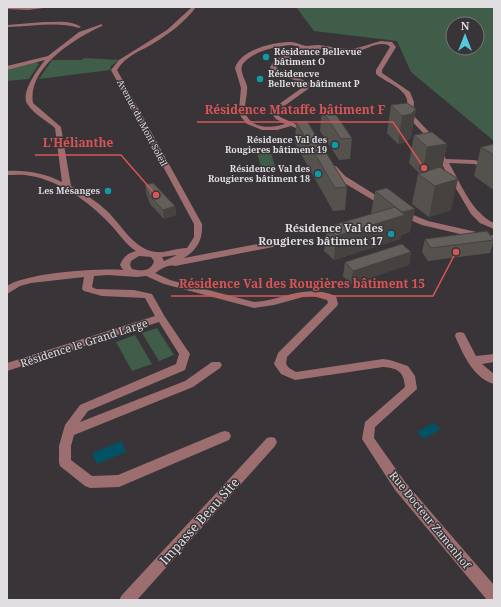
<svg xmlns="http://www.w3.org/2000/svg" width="501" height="607" viewBox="0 0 501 607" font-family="'Noto Serif',serif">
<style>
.green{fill:#3f5d49;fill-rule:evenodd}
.water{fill:#025266}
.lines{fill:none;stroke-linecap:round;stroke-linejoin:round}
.minor{fill:#9d6e70;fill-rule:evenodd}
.wall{fill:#55524e}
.shaded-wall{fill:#454240}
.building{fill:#635f5b;stroke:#454240}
.culture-dot{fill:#0f9aa8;stroke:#383438;stroke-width:1.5}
.labels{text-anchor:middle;stroke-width:3;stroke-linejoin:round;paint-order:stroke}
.far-poi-label{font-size:9px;font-weight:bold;fill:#dfdddf;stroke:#383438;text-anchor:end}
.far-street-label{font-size:9px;fill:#dfdddf;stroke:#383438}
.poi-label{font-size:11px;font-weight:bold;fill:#dfdddf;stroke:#383438;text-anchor:end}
.street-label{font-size:11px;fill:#dfdddf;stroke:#383438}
.near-street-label{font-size:13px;fill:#dfdddf;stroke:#383438}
.leader{fill:none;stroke:#d85556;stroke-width:1.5}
.callout-dot{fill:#d85556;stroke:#383438;stroke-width:1.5}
.callout-label{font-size:12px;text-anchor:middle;font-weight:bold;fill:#d85556;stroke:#383438;stroke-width:3;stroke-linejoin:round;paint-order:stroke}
</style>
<rect width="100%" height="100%" fill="#383438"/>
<g class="green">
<path d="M296,7H494V141L411,72L397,41L314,31ZM453,24H477V48H453Z"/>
<path d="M84,58L119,60L111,66L110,70L39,79L52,60H82Z"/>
<path d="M36,62L39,64L29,79L7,81V69Z"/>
<path d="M257,153H271L275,166L261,167Z"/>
<path d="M157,328L174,355L159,361L142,333Z"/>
<path d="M135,335L152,364L132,371L116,342Z"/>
</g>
<g class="water">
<path d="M433,423L441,429L424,439L417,432Z"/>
<path d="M122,441L126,452L97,464L92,453Z"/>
</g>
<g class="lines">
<g class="minor">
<path d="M7,7H51L28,10L7,9Z"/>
<path d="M192,7H196C185,22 170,33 154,43C141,51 125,56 117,70L202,224C203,240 197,250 184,258L273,241L277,244L273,247L175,266C167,264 162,269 155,273L170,280L254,302C285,300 303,283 336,296L338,304L337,306L287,357L286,364L289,368L296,372L383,359L390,360L408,366L415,376L417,389L375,427L374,438L405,482L494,585V600H487L395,490L362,439L365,422L405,387C404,372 398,368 383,367L295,380L281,374L274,364L278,353L328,303L327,300L313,296L303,297L274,305L254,308L164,284L146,276L137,277L108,275L94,276L92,287L96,289L134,290L152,294L165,317L190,354L185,370L88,411L80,422L185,381L212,362H220L222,365L220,368L193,387L74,435L71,446V460L92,476L118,475L221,432L225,431L229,432L231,436L229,440L119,487L90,488L85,486L60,466L59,462V446L65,425L80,405L176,364L179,354L159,322L7,371V363L155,316L145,298L102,296L84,291L82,289L84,277L31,283L20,286L7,294V286C26,273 98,268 123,270L120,265C123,257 128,253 136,251C125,244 118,232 109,223C89,202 60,181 31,176C23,174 15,175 7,175V171C27,170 44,173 62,182L55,128C47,121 34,114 28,105C19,94 38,69 45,60L7,70V66L48,56L79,32L102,24V26C75,38 27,68 33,103L61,127L71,186C84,193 96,201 107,211C121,224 134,250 156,252C167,253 176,248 187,248L194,237V224L111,70L119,60L167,30ZM177,255L164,261L162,257ZM139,256L151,257L154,261C151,272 141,271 132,269L130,265L131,261Z"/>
<path d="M44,22C57,22 71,20 81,27L79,28C56,21 31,27 7,27V25Z"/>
<path d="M381,41L392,42L396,47L382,70V73L410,92L414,102L413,115L429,132L446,159L474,160L494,165V169L474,164L449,163C461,184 472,213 494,223V229L480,223L471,214L424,134L407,116C405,110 408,106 407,100C405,88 385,82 376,74V70L390,47L388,45C377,41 366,50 355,52C347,53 338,51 330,50C305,47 295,52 276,67L281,71L310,83L308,89L280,109L277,113L280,117L309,130V132H305L291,126L277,130H262L247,124L241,117L239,110L241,88L235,68C241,49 274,42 291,42C296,42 301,45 306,46C309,46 314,45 318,45C329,46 340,49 351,49C361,48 371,43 381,41ZM291,45L300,47C292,50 272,60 270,68L277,73L304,84L303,87L275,107L271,113L276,119L285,124C271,129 246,129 245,108C245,101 248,93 247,86C245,78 240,73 242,65C253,51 273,47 291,45Z"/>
<path d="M330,166H336L345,176L390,204L389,206H383L339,180L329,168Z"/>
<path d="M401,210L428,221L494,236V242L422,225L398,215L397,213L398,211Z"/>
<path d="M460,332L464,333L476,356L494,354V362L482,364L494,374V384C473,378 463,354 455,336L456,333Z"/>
<path d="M271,437L275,438L277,442L275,446L137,600H119L122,595L267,438Z"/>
</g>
</g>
<g class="wall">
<path d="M391,105L416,109L411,137L406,142L398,144L387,133Z"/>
<path d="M322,110L352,138L350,159L339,160L320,131Z"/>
<path d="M296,122L347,187L345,210L333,211L295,143Z"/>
<path d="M414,135L447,144L442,168L451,210L429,217L412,204L418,174L419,173L409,163Z"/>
<path d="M494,144V188L492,189L474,176L481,147Z"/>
<path d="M145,185L175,206L176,215L164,219L150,204L146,193Z"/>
<path d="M387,188L410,232L401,235L400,239L334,260L324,251L327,227L371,214L375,191Z"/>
<path d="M425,239L494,240L490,253L428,261L422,252Z"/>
<path d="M411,252L409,265L351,284L343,276L345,262Z"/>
</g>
<g class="shaded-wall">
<path d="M416,109L411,137L406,142L398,144L402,116Z"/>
<path d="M447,144L441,173L422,176L427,147Z"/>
<path d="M458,179L451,210L429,217L435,186Z"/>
<path d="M175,206L176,215L164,219L163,210Z"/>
<path d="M415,209L410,232L401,235L400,239L334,260L336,236L402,212Z"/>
<path d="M411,252L409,265L351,284L353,271Z"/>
</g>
<g class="building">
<path d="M407,103L416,109L411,114L402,116L391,105Z"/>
<path d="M332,109L352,138L341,139L322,110Z"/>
<path d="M307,121L347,187L335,188L296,122Z"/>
<path d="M432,132L447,144L427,147L414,135Z"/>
<path d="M494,144V155L481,147Z"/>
<path d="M440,167L458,179L435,186L418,174Z"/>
<path d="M153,183L175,206L163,210L149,195L145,185Z"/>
<path d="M387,188L415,209L402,212L375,191Z"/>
<path d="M395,207L405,215L336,236L327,227Z"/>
<path d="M487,231L494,240L431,248L425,239Z"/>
<path d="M402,244L411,252L353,271L345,262Z"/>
</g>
<g class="culture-dot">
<circle cx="266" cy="57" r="4"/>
<circle cx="260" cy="79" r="4"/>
<circle cx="335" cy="145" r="4"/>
<circle cx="318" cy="174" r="4"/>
<circle cx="108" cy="191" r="4"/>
<circle cx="391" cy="234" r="4"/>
</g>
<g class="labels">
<g class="far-poi-label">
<text x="274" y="55" text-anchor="start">Résidence Bellevue<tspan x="274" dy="10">bâtiment O</tspan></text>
<text x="268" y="77" text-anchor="start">Résidencve<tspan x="268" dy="10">Bellevue bâtiment P</tspan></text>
<text x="327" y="143">Résidence Val des<tspan x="327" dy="10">Rougieres bâtiment 19</tspan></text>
<text x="310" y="172">Résidence Val des<tspan x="310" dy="10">Rougieres bâtiment 18</tspan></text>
<text x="100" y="194">Les Mésanges</text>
</g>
<g class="far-street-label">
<text transform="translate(142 123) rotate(62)" y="3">Avenue du Mont Soleil</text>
</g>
<g class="poi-label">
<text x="383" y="232">Résidence Val des<tspan x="383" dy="13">Rougieres bâtiment 17</tspan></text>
</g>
<g class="street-label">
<text transform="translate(84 343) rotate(-18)" y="4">Résidence le Grand Large</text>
<text transform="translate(430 520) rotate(51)" y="4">Rue Docteur Zamenhof</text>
</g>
<g class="near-street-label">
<text transform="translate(199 521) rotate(-48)" y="5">Impasse Beau Site</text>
</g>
</g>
<path class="leader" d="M424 168L393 122H197M156 195L121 155H35M456 252L433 296H171"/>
<g class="callout-dot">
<circle cx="424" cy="168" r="4"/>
<circle cx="156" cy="195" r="4"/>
<circle cx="456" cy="252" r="4"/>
</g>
<g class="callout-label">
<text x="295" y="114">Résidence Mataffe bâtiment F</text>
<text x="78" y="147">L'Hélianthe</text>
<text x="302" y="288">Résidence Val des Rougières bâtiment 15</text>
</g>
<rect width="501" height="607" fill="none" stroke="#dfdddf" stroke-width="16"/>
<g transform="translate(465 36)"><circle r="19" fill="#383438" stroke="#7b787b"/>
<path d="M0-3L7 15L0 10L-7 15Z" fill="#55cadf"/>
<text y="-6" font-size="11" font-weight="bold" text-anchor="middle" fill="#dfdddf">N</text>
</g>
</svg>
